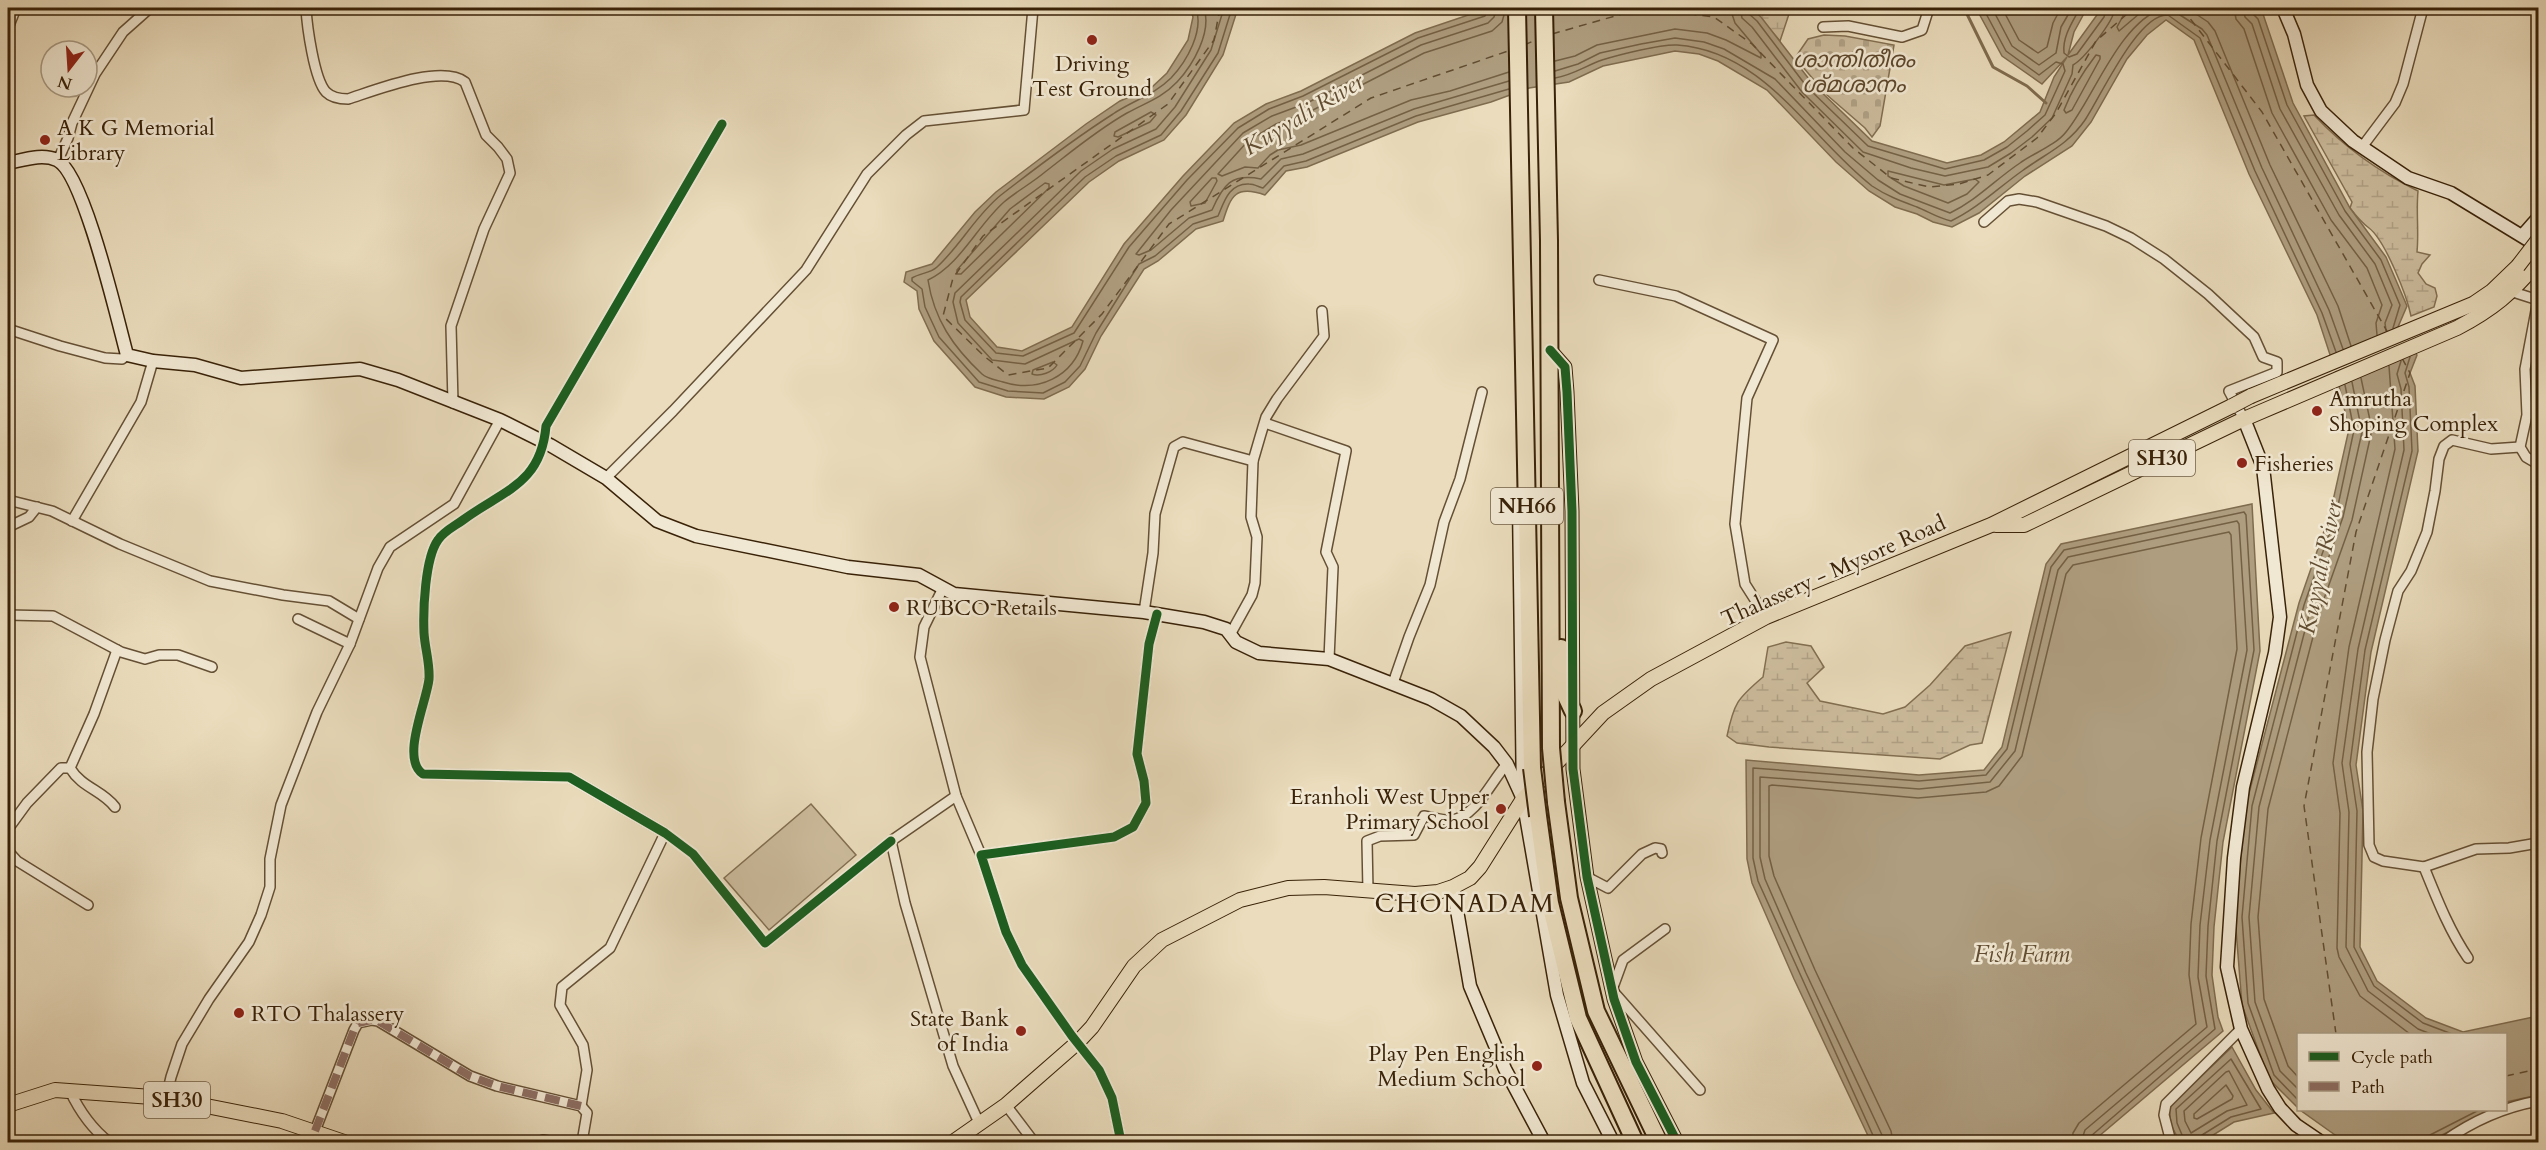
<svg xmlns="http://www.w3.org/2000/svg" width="2546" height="1150" viewBox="0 0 2546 1150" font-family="Cardo,'Noto Sans Malayalam',serif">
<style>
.wetland{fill:url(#wetland-marsh);stroke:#826f52;stroke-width:1.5}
.cemetery{fill:url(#cemetery-stones);stroke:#826f52;stroke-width:1.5}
.garden{fill:#ccbc9d;stroke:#826f52;stroke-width:1.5}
.water{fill:#ae9d7f;stroke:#7f6c4f;stroke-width:1.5}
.pier{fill:#eadcbc}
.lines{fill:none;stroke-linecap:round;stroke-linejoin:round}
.shore{stroke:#746044;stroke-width:1.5}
.stream{stroke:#7f6c4f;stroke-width:3}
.ferry{stroke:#624d32;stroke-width:1.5;stroke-dasharray:8 6;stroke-linecap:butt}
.street-casing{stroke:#655035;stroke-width:12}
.secondary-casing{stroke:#392208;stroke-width:15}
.primary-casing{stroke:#392208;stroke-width:16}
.highway-casing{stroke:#392208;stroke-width:20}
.street{stroke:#f1e8d3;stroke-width:9}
.secondary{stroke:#f1e8d3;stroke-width:12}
.primary{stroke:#eadcbc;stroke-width:14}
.highway{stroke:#eadcbc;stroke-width:16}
.primary-bridge-casing{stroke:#392208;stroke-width:16;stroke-linecap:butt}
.highway-bridge-casing{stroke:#392208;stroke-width:20;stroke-linecap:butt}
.primary-bridge{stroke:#eadcbc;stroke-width:14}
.highway-bridge{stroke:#eadcbc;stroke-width:16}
.quiet{stroke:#8d6e63;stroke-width:8;stroke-dasharray:15 8;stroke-linecap:butt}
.cycleway-casing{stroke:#f1e8d3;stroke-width:13}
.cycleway{stroke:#1b5e20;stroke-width:9}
.poi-dot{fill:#8f2418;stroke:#f1e8d3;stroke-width:2}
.labels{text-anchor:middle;stroke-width:5;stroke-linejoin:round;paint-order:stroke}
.shield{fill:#f1e8d3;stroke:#705d45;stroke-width:1.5}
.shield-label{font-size:21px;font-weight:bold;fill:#392208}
.park-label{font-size:22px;font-style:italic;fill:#5e482d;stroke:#f1e8d3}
.poi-label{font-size:22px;fill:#392208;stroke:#f1e8d3;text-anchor:start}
.street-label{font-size:22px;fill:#392208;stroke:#f1e8d3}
.water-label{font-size:24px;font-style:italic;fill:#624d32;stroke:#f1e8d3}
.quarter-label{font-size:26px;letter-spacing:1.5px;fill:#392208;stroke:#f1e8d3}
</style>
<defs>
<pattern id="wetland-marsh" width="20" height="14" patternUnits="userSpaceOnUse" patternTransform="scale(1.5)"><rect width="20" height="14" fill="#ccbc9d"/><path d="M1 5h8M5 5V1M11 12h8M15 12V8" fill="none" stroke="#b0a186"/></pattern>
<pattern id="cemetery-stones" width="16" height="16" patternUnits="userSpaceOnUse" patternTransform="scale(1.5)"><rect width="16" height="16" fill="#ccbc9d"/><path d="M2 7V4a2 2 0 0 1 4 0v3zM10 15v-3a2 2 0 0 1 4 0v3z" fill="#b0a186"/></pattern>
</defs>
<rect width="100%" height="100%" fill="#eadcbc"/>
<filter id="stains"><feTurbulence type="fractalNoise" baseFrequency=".00333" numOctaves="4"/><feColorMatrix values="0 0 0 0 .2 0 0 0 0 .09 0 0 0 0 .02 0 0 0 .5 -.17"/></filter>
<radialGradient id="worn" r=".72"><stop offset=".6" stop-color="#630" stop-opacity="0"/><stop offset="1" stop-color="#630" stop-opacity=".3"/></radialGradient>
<g class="wetland">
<path d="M1751,8H1780L1790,11L1780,41Z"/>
<path d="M2314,115C2344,147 2379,172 2418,191C2416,212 2419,231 2417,252L2430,255L2422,264L2418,273L2426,284L2435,288L2437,296L2434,307L2411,316C2407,296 2385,240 2369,228C2361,222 2356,216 2350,208L2352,202L2304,116Z"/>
<path d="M2011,632L1982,743L1970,745L1940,759L1769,747L1737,743L1727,736C1734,703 1737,699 1763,677L1768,647L1786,642L1811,646L1824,667L1807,683L1820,701L1883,714L1905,707L1930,685L1965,646Z"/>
</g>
<path class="cemetery" d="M1824,35L1845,36L1894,45L1880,126L1872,137L1865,128L1827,95L1795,58L1808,39Z"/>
<path class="garden" d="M811,804L856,855L769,930L724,878Z"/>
<g class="water">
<path d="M1190,8H1238L1223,55L1186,115L1164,140L1119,161L1089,182L966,300L970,317L997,347L1022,351L1072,327L1124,244L1183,176L1234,123L1266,104L1301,91L1415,33L1489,8H1750L1761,17L1812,83L1872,141L1947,163L1981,155L2004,142L2040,112L2054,77L2067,57L2042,84L2002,56L1976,8H2087L2074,32L2068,55L2102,8H2253L2263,14L2293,103L2350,208L2386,257L2407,306L2398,327L2417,355L2410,373L2415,386L2418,451L2371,652L2356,765L2363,811L2360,947L2377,981L2426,1018L2463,1032L2538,1016V1095L2506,1102V1034H2298V1108L2269,1079L2242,1005L2235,917L2246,805L2299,603L2330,514L2349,429L2336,373L2317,315L2249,174L2194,40L2166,20L2147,35L2127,59L2091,122L2072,146L2025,176L1979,213L1952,227L1933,222L1917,214L1895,207L1869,191L1836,162L1767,90L1718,61L1699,54L1675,51L1603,66L1569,82L1529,88L1491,102L1418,122L1307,167L1286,171L1265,195C1236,185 1231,195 1223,221L1196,229L1158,261L1144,269L1101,336L1085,369L1069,387L1044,399L1006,397L975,387L934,341L919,309L917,291L904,282L906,272L932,264L975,212L996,192L1086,124L1120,101L1152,87L1167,73L1188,40L1193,17Z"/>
<path d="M2252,504L2260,651L2223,842L2214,927L2212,975L2218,1017L2223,1031L2092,1142H1871L1794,979L1752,883L1747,859L1746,760L1919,775L1984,770L2002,747L2046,564L2061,544Z"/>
<path d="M2232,1047L2256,1090L2274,1113L2234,1122L2202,1142H2180L2171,1125L2169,1107Z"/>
<path d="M2300,1110H2492L2428,1142H2345Z"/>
</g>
<path class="pier" d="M2402,326L2411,341L2333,372L2328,356Z"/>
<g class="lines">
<g class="shore">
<path d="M1196,8C1204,31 1187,61 1171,78C1154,95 1132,101 1113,114C1074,139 1037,167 1001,195C976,215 961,245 937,267C931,273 920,273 912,278V281L922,289L925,307L939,337L979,382L1008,391L1043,393L1065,382L1080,366L1096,333L1139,264L1155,256L1193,224L1218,216C1224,202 1229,183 1249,184C1254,184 1259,187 1263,188L1284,166L1306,161L1416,116L1509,89"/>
<path d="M1204,8C1212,32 1193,65 1177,82C1162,98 1145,103 1127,113C1097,130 1071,152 1045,172C1032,183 1017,191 1004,202C977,226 960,265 928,280C934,319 953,347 982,374C987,379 997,380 1003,382C1038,393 1073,377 1083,341L1079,339L1025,364L992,360L958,323L953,302L955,293L1081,171L1113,149L1156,129L1175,107L1211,50L1224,8"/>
<path d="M1232,8L1218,53L1181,111L1161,135L1116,156L1085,177L961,297L960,302L965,320L996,353L1023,356L1074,333L1129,247L1187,180L1238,128L1269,109L1303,96L1418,38L1485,16L1489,8"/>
<path d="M1497,8L1494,17L1488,23L1421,45L1307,103L1272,116L1243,133L1171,210L1136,254L1139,255L1151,250L1189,218L1212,210C1223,185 1231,173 1261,179L1281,159L1303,154L1414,109L1509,81"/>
<path d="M1506,8L1502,22L1492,31L1424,53L1311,111L1276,124L1248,141L1218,174L1222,176L1245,167L1258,168L1270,155L1278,150L1301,145L1411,100L1450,91L1509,72"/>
<path d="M1740,8L1742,18L1752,27L1802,92L1863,152L1911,168L1945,176L1988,167L2011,153L2032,137L2052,118L2072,74L2073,65C2084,59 2114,21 2115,8"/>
<path d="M1747,8L1748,13L1757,21L1807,87L1868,146L1945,169L1984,160L2007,147L2027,131L2045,115L2065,71L2063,64L2056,62L2039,75L2006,51L1983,8"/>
<path d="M1992,8L2012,46L2039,65L2056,53L2061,27L2072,8"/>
<path d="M2002,8L2019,40L2038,53L2047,47L2053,23L2061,8"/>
<path d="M2080,8C2073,21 2062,37 2064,53L2069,57L2077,54L2104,17L2107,8"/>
<path d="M2124,8L2123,16L2117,27L2119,31L2146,8"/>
<path d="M2169,8L2202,29L2207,35L2262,168L2329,310L2343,349"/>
<path d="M2187,8L2208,22L2215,31L2270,165L2338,306L2351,346"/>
<path d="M2234,8L2236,19L2244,29L2272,113L2331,220L2367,268L2382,305L2376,323L2377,335"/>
<path d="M2243,8L2245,17L2252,24L2280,109L2339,215L2375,264L2392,305L2385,323L2386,331"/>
<path d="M2251,8L2252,13L2258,19L2287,105L2345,211L2381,260L2400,305L2393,328"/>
<path d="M2096,55L2100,56V59L2072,110L2066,113L2064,110C2072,89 2083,72 2096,55Z"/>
<path d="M1555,61L1575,56L1597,45L1675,29L1707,33L1726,40L1761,58V54L1735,23L1730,8"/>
<path d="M1555,71L1578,64L1600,53L1641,44L1675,38L1704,42L1724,49L1775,79L1845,152L1878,180L1900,194L1950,213C1977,200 1996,179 2020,163C2034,153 2056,145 2066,132C2094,98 2118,24 2163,8"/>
<path d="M1555,78C1573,75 1585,66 1602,60C1618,55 1661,44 1677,45C1765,51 1810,138 1872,186C1887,196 1901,201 1917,207C1929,212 1938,218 1951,221C1978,208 1998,188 2022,171C2045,154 2068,145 2085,120C2100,98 2138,13 2168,15L2200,38L2255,171L2322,313L2336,352"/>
<path d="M1151,112L1156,115L1150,122L1118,137L1114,136L1115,132Z"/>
<path d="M1888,171L1944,185L1975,179L1979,182L1967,194L1948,203L1904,186L1888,176Z"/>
<path d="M1212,178H1216L1217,181L1205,203L1191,206L1190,202Z"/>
<path d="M1045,183L1049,184V188L961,274H957V270L1010,209Z"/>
<path d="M2410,357L2405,373L2409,387L2412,451L2365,650L2350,764L2357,811L2354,947L2374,986L2423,1023L2452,1034"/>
<path d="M2401,361L2397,374L2401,389L2404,450L2358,649L2342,763L2349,812L2346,947L2368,991L2418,1029L2431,1034"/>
<path d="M1053,362L1057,365C1053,372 1040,377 1032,374L1033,370Z"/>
<path d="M2389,366L2395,449L2349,647L2333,763L2340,813L2337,948L2339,957L2360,996L2410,1034"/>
<path d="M2229,1071L2247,1105L2227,1111L2191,1133L2185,1121L2184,1111L2226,1072Z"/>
<path d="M2298,1077L2288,1066L2264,999L2258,917L2268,809L2320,610L2352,520L2371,434V425L2361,378"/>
<path d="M2226,1085L2233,1096L2232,1099L2197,1119L2194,1118V1114Z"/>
<path d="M2298,1089L2280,1071L2255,1002L2249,917L2259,807L2311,607L2343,517L2362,432L2352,382"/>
<path d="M2298,1100L2274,1075L2248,1003L2242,917L2252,806L2304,605L2336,515L2354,430L2345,385"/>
<path d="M1876,1142L1758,881L1753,858V768L1919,781L1986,775L2007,749L2051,567L2064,550L2244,512L2246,515L2254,650L2217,841L2208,926L2206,976L2215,1029L2091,1136L2088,1142"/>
<path d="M1884,1142L1882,1135L1806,973L1765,879L1760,857V777L1919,789L1990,782L2015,751L2058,570L2068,557L2237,521L2239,524L2247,650L2210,840L2200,925L2198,977L2207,1027L2085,1130L2081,1142"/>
<path d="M1893,1142L1891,1131L1815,970L1774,876L1769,856V786L1772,785L1918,798L1986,792L1999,786L2022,756L2066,574L2073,565L2229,532L2231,535L2237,649L2201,838L2191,924L2189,975L2196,1024L2079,1123L2073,1133L2072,1142"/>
<path d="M2185,1142L2177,1123L2176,1109L2231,1059L2261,1109L2231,1117L2202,1135L2200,1142"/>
<path d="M2427,1142L2430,1135L2479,1110"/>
</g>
<path class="stream" d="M1964,8L1993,67L2027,86L2046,103"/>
<g class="ferry">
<path d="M1220,8L1214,40L1168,104L983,236L953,278L943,316L984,356L1008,375L1048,368L1102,314L1169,224L1371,98L1511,50"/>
<path d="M2182,8L2262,112L2388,333"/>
<path d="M1552,34L1629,12L1654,9L1714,17L1752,44L1853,148L1891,178L1929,187L1959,184L1988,175L2037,138L2056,113L2096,41L2134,8"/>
<path d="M1524,45L1536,40"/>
<path d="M2336,1034L2304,806L2356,532L2410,373L2402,358"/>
<path d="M2506,1076L2538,1069"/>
</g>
<defs>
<g id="street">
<path d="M306,8C307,26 314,79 326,92C332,98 340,99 348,99C376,90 441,64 465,82L486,135L498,147L507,159L510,173L484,229L451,326L453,403"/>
<path d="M1823,27L1848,26L1902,37L1922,30L1929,8"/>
<path d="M8,28L16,8"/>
<path d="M722,124L546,426C541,484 504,490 463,520C455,526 444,531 438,540C425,558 423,610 424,633C425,649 430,663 429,679C427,701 400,759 423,774L569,777L665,833L693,854L765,943L891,841"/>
<path d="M2362,147L2395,103L2403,84L2423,8"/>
<path d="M58,160L68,138L72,123L95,74L123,32L150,8"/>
<path d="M1984,222L2008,201L2019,199L2037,202L2106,226L2131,238L2164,259L2208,294L2254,337L2263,357L2277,362V372L2229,391L2244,419"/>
<path d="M1599,280L1676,296L1773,340L1747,398L1735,524L1745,584L1766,617"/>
<path d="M2513,292L2538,300L2525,369L2527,415L2520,447L2526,457L2538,464"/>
<path d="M8,329L60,346L105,358L122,359L127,355"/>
<path d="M1265,423L1346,451L1326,552L1333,567L1329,659"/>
<path d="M2520,447L2491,449L2452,440L2444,446L2439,459L2435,491L2427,532L2411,571L2398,591L2385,640L2373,699L2367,752L2369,845L2374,857L2383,861L2424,867L2476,849L2509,848L2538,843"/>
<path d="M606,478L673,411L806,270L867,174L906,135L924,121L1024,110L1033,8"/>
<path d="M8,500L52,511L120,544L210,581L283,595L329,601L359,619"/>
<path d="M72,521L141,402L153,361"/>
<path d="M8,527L29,517L37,507"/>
<path d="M943,588L924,627L920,657L956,796L981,855"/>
<path d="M1144,612L1153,553L1155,514L1174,447L1183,442L1253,461"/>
<path d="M8,615L53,616L121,652L145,659L159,655H178L212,667"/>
<path d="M298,619L350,644"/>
<path d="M1231,633L1252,595L1255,583L1257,537L1251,517L1253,461L1260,437L1266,417L1277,399L1324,336L1322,311"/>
<path d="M1393,683L1409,637L1430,585L1444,522L1460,479L1482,392"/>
<path d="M956,796L891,841L905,903L953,1066L980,1125"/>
<path d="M115,807C102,790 82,788 70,768L94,714L117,650"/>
<path d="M8,829L27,803L61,768H70"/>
<path d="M8,851L17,861L88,905"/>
<path d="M2424,867C2437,899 2449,930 2468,958"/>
<path d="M1587,877L1608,888L1642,854L1655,848L1661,849L1662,853"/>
<path d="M1368,891L1367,841L1380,836L1414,835L1424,816C1432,817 1444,821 1452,820C1476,817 1492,780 1507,764"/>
<path d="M1665,929L1623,960L1612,990L1700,1090"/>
<path d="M70,1091C80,1112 91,1128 109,1142"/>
<path d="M166,1098L171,1077L182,1044L209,999L249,942L261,915L270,887V859L281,805L317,712L350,644L378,568L390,547L454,504L500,420"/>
<path d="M1006,1105L1034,1142"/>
<path d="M581,1106L587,1070L583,1045L560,1005L562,987L610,948L665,833"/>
<path d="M315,1131L354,1030L358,1023L372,1020L378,1021L470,1076L497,1086L581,1106L587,1113L582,1142"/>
<path d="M543,1140L554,1142"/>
<path d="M1121,1142L1112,1098L1099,1070L1072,1036L1022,965L1006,932L981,855L1114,837L1133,827L1146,803L1144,781L1137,754L1149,644L1157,614"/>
<path d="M2171,1142L2164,1115L2166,1104L2241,1029"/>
<path d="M2443,1142C2471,1122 2504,1107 2538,1101"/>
</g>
<g id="secondary">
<path d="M2283,8L2294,34L2307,85L2321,111L2353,141L2408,178L2451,193L2538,246"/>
<path d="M8,163C23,160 42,153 57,160C84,173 118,322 127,355L153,361L195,365L241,378L360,369L398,380L500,420L550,445L606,478L657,521L696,536L848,567L919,575L954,594L1144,612L1204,622L1226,629L1236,642L1259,653L1329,659L1431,699L1461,716L1494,747L1507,764L1523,799"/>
<path d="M2523,235L2538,218"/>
<path d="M1550,350L1565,367L1567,392L1572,511L1573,769L1587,877L1614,999L1636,1062L1677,1142"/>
<path d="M2244,419L2263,467L2280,617L2275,653L2243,787L2234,858L2227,967L2241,1029L2268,1089L2280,1108L2296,1125L2321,1142"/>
<path d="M1519,504L1523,799L1557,995L1583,1083L1613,1142"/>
<path d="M1453,887L1470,986L1505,1069L1544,1142"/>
</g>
<g id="primary">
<path d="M2251,396L2473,304L2492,291L2518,266"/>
<path d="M1996,525H2024L2244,419L2457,328C2493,309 2512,293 2538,262"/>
<path d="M8,1105L55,1090L166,1098L282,1121L344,1142"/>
<path d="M953,1142L1006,1105L1078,1042L1092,1027L1134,966L1162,940L1240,900L1288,888L1324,887L1415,894L1438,892L1453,887L1470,878L1480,867L1523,799L1603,713L1651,679L1766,617L1991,525L2232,406"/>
</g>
<g id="highway">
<path d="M1517,8L1532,768"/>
<path d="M1544,8L1549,241L1551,748"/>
<path d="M1561,648L1565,694L1573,711"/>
<path d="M1556,802L1569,898L1596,1011L1659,1142"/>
<path d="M1538,816L1550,903L1578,1018L1635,1142"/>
</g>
</defs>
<use href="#street" class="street-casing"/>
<use href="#secondary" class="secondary-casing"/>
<use href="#primary" class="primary-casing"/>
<use href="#highway" class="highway-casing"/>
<use href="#street" class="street"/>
<use href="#secondary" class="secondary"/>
<use href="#primary" class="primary"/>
<use href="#highway" class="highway"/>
<defs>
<g id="primary-bridge">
<path d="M2518,266L2538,240"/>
<path d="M2232,406L2251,396"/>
</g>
<g id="highway-bridge">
<path d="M1551,748L1556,802"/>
<path d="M1532,768L1538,816"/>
</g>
</defs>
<use href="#primary-bridge" class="primary-bridge-casing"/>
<use href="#highway-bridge" class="highway-bridge-casing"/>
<use href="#primary-bridge" class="primary-bridge"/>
<use href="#highway-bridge" class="highway-bridge"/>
<path class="quiet" d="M315,1131L354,1030L358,1023L372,1020L378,1021L470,1076L497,1086L581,1106"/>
<defs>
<g id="cycleway">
<path d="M722,124L546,426C541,484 504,490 463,520C455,526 444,531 438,540C425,558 423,610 424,633C425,649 430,663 429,679C427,701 400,759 423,774L569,777L665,833L693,854L765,943L891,841"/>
<path d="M1550,350L1565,367L1567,392L1572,511L1573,769L1587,877L1614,999L1636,1062L1677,1142"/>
<path d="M1121,1142L1112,1098L1099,1070L1072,1036L1022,965L1006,932L981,855L1114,837L1133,827L1146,803L1144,781L1137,754L1149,644L1157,614"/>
</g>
</defs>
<use href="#cycleway" class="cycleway-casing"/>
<use href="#cycleway" class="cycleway"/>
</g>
<g class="poi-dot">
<circle cx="1092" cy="40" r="6"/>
<circle cx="45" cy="140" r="6"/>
<circle cx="2317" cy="411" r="6"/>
<circle cx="2242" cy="463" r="6"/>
<circle cx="894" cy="607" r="6"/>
<circle cx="1501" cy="809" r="6"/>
<circle cx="239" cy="1013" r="6"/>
<circle cx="1021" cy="1031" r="6"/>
<circle cx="1537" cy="1066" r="6"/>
</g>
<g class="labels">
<g class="shield">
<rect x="2129" y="440" width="66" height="36" rx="4.5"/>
<rect x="1491" y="488" width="72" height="36" rx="4.5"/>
<rect x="144" y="1082" width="66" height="36" rx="4.5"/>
</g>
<g class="shield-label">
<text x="2162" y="465">SH30</text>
<text x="1527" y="513">NH66</text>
<text x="177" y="1107">SH30</text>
</g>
<g class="park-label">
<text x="1854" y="67">ശാന്തിതീരം<tspan x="1854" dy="25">ശ്മശാനം</tspan></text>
</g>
<g class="poi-label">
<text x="1092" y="71" text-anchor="middle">Driving<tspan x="1092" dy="25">Test Ground</tspan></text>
<text x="57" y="135">A K G Memorial<tspan x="57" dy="25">Library</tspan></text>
<text x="2329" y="406">Amrutha<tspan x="2329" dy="25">Shoping Complex</tspan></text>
<text x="2254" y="471">Fisheries</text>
<text x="906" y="615">RUBCO Retails</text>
<text x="1489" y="804" text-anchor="end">Eranholi West Upper<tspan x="1489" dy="25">Primary School</tspan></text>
<text x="251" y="1021">RTO Thalassery</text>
<text x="1009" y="1026" text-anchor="end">State Bank<tspan x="1009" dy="25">of India</tspan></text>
<text x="1525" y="1061" text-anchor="end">Play Pen English<tspan x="1525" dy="25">Medium School</tspan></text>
</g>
<g class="street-label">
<text transform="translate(1833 570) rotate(-24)" y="8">Thalassery - Mysore Road</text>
</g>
<g class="water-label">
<text transform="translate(1303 114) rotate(-31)" y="8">Kuyyali River</text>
<text transform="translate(2320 567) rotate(-78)" y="8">Kuyyali River</text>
<text x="2022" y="962">Fish Farm</text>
</g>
<g class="quarter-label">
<text x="1465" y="912">CHONADAM</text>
</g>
</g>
<rect width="2546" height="1150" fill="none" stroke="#eadcbc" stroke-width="30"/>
<rect x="9" y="9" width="2528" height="1132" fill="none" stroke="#392208" stroke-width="3"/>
<rect x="15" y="15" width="2516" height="1120" fill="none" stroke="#392208" stroke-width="1.5"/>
<rect x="2297" y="1033" width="210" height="78" fill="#f1e8d3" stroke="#a79982" stroke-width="1.5"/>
<rect x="2309" y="1052" width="30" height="9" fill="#1b5e20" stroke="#a79982" stroke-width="1.5"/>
<text x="2351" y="1063" font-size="18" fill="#392208">Cycle path</text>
<rect x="2309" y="1082" width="30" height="9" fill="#8d6e63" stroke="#a79982" stroke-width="1.5"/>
<text x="2351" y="1093" font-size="18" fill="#392208">Path</text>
<g transform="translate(69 69) rotate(197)"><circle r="28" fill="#f1e8d3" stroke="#a79982" stroke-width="1.5"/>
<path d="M0-4.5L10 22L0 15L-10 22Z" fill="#8f2418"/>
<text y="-9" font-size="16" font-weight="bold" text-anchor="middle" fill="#392208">N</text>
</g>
<rect width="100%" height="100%" filter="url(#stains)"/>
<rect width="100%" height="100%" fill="url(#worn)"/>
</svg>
